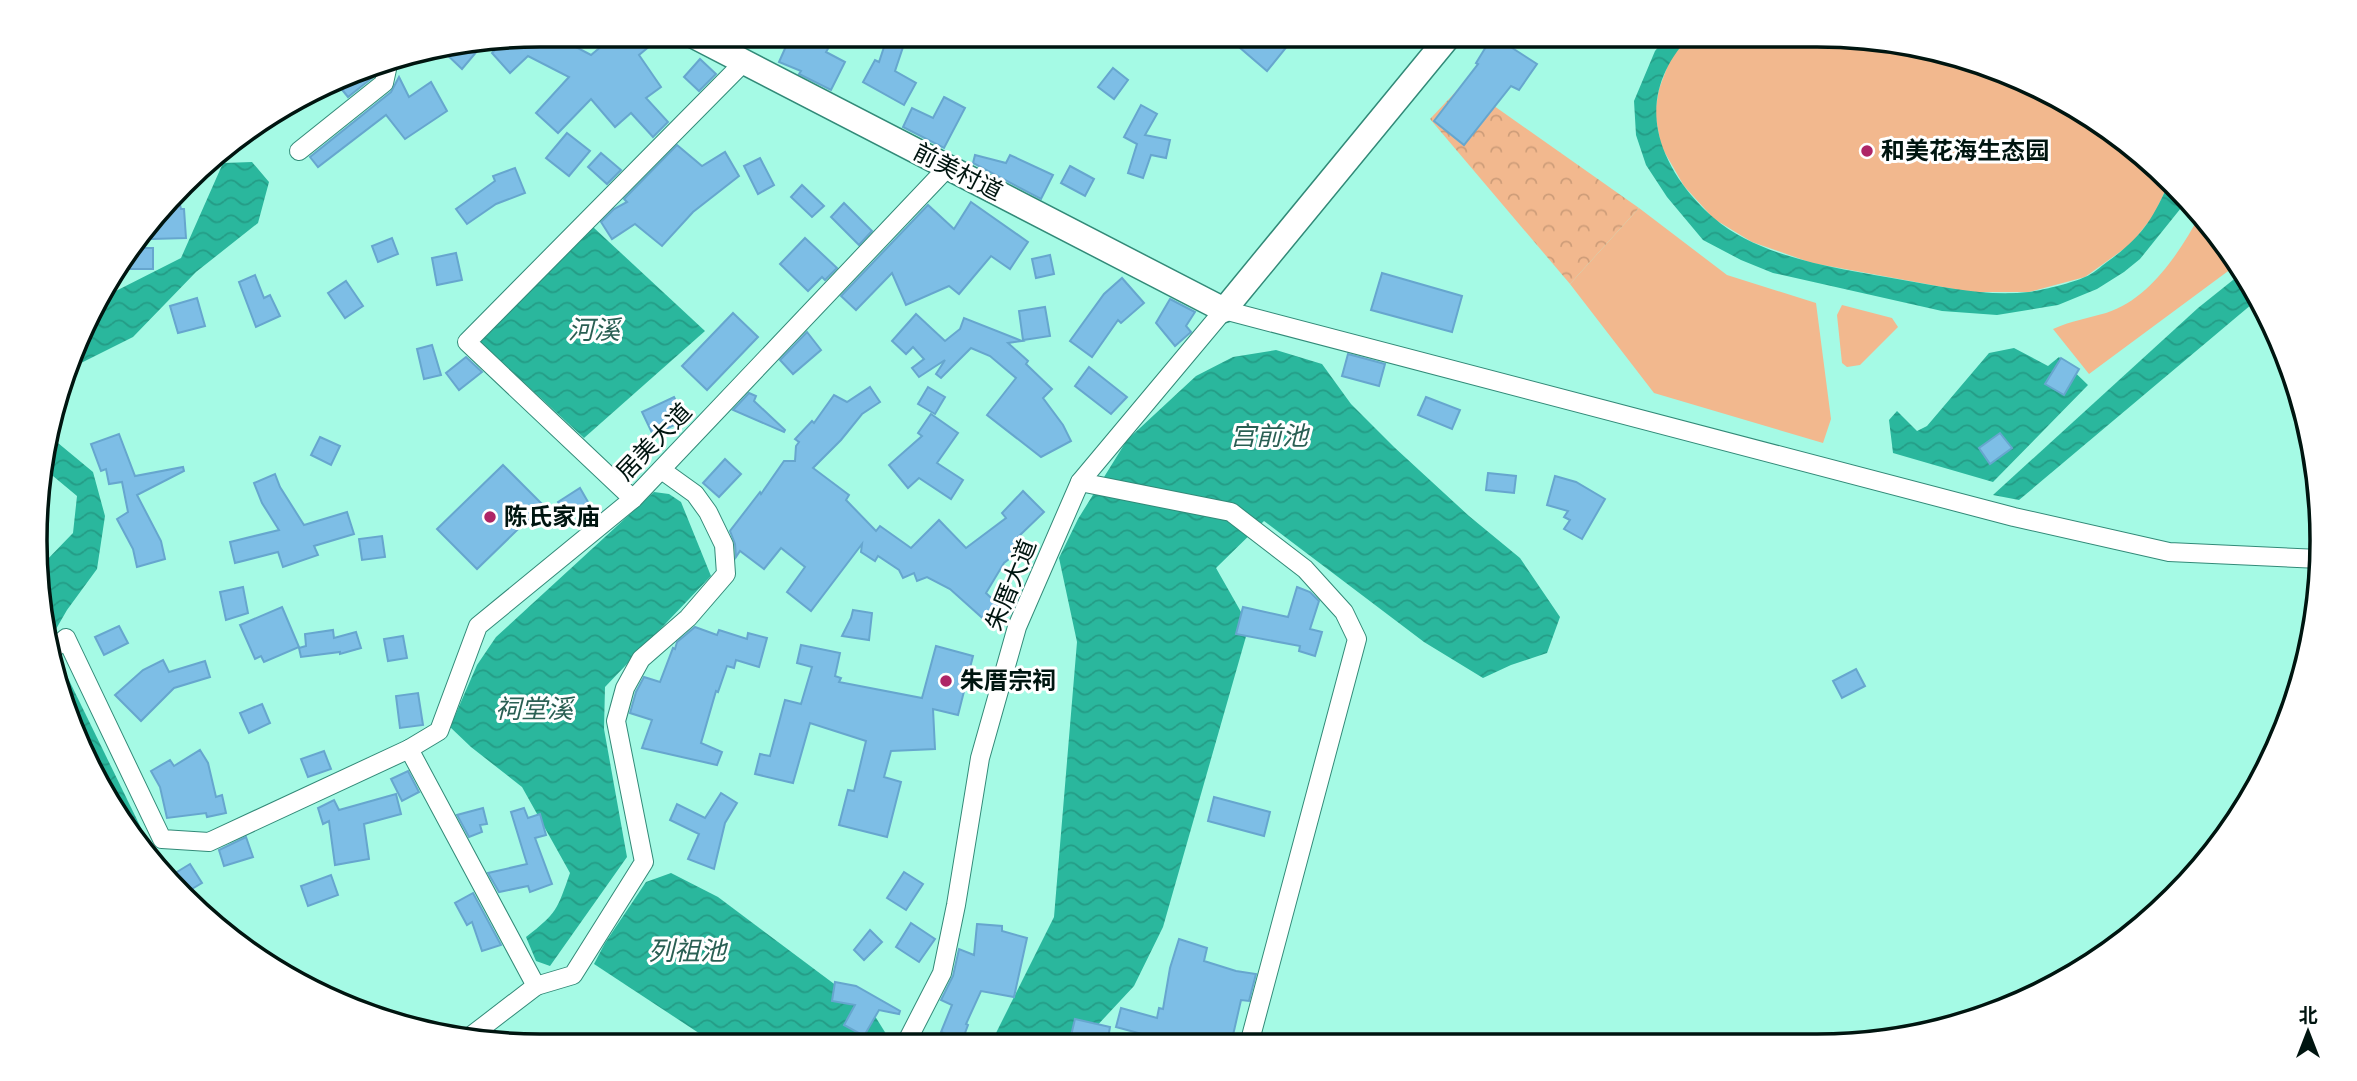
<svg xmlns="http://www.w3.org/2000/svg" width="2357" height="1081" viewBox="0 0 2357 1081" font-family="'Alegreya Sans','Noto Sans SC',sans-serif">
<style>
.green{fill:#f2b88e}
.park{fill:url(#park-crowns)}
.water{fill:url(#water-waves)}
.building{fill:#7dbee6;stroke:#66a6ce;stroke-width:2}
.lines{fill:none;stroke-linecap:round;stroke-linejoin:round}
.street-casing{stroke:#328a78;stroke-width:20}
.secondary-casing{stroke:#328a78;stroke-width:27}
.street{stroke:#fff;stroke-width:18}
.secondary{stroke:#fff;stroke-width:24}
.poi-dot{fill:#ae2566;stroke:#fff;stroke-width:2.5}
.labels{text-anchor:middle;stroke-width:6;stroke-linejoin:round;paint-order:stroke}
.poi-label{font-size:24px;font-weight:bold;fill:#001510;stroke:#fff;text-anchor:start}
.street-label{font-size:24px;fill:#001510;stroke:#fff}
.water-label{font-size:26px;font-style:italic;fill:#2a5f53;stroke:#fff}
.rim{fill:none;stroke:#001510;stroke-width:3.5}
</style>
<defs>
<pattern id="park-crowns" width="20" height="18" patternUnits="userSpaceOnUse" patternTransform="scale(1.75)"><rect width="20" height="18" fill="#f2b88e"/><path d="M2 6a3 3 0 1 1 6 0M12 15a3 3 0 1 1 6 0" fill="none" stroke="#ce9d79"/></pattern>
<pattern id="water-waves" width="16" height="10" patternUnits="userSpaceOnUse" patternTransform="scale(1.75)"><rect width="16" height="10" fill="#2ab79d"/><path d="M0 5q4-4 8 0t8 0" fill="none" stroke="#249c86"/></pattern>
</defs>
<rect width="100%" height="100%" fill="#a5fae5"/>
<g class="green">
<path d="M1691,35H1817L1842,38L1879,52L1927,48L2010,73L2097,120L2170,180L2154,215L2131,244L2085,277L2029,292H1970L1812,263L1752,242L1714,219L1684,186L1661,146L1655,113L1659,89L1671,57Z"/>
<path d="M1639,208L1727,275L1816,303L1831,419L1823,443L1654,393L1570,284Z"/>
<path d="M2200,215L2239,263L2089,374L2053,329C2071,321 2088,318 2106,313C2150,299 2179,253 2200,215Z"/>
<path d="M1842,305L1892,318L1898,327L1860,365L1847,367L1842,363L1837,315Z"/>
</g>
<path class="park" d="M1463,84L1639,208L1570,284L1430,119Z"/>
<g class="water">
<path d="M1668,35H1691C1666,61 1651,93 1658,130C1664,163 1688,196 1714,218C1761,259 1843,269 1903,280C1944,287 1987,297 2029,292C2043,290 2072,283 2085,277C2093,274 2100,267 2107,262C2142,237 2153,219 2170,180L2185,197L2181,208L2140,259L2124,272L2097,289L2058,305L1997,315L1942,311L1773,273L1741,260L1703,240L1667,197L1646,165L1636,135L1634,101L1655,51Z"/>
<path d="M1842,38L1915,45L1927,48L1879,52Z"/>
<path d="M252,162L269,182L258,223L196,272L133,337L73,367L98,300L181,258L223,163Z"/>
<path d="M593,227L705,331L584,438L478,340Z"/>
<path d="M2243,272L2258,299L2019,500L1993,495L2198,308Z"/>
<path d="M2014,348L2048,366L2059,357L2088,385L1993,482L1893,453L1889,420L1897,411L1917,431L1927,426L1989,353Z"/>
<path d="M1276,350L1322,364L1351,404L1394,447L1469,516L1520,558L1560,617L1547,653L1511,665L1483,678L1424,642L1264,521L1216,568L1249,626L1163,927L1134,986L1080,1044L990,1045L1054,917L1077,642L1059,558L1078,519L1127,440L1196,376L1233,357Z"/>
<path d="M45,442L58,443L93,472L105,516L97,569L67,610L48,643L39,607L41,566L73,533L77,496L47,471H44Z"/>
<path d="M654,492L669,494L681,502L711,576L605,687L604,729L627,857L550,966L536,961L526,937C557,913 557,910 570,873L522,787L471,747L450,727L477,665L496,637Z"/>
<path d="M55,663L65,672L143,832L142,841L103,793L62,703L53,666Z"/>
<path d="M671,873L718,897L873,1013L888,1037L882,1045H717L594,964L605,943L646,882Z"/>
</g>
<g class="building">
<path d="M541,35H553L591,55L615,35H663L639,55L661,87L646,98L668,122L653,137L631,113L615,127L591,99L558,133L536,113L569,77L528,56L510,73L492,53L504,41Z"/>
<path d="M791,35H836L826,52L845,62L831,90L799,74L801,71L779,62Z"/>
<path d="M888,35L905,41L895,71L916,83L904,105L863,82L875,60L879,62Z"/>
<path d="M1225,35H1278L1289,44L1267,71Z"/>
<path d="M1492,37H1495L1537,64L1519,90L1511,86L1464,145L1434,121L1478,64L1476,63Z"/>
<path d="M483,44L462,69L443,51L477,46Z"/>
<path d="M700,59L716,74L699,91L684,77Z"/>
<path d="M1113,68L1128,80L1114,99L1098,87Z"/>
<path d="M361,69L368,78L370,76L372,78L348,97L335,81Z"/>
<path d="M399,77L409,97L431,82L447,111L405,139L386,115L318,167L310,157L391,92Z"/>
<path d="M944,97L965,108L944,148L903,127L912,108L933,118Z"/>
<path d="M1141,105L1157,114L1145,135L1170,140L1166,158L1151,155L1143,178L1128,173L1137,144L1124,137Z"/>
<path d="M567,133L590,151L569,176L546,158Z"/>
<path d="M677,145L702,166L725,152L739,176L693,212L662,246L635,224L612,239L601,222L614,209L627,202L624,199Z"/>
<path d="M601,153L621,170L607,184L588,167Z"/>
<path d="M975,155L1006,163L1010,155L1053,175L1041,199L973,163Z"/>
<path d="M760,158L774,185L758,194L744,166Z"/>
<path d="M1070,166L1094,179L1085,196L1061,183Z"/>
<path d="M515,168L525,193L496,204L467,224L456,209L495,181L493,176Z"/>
<path d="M802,185L824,206L812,217L791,197Z"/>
<path d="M178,197L181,209H184L186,238L152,239V228Z"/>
<path d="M971,202L1028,242L1010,269L991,256L959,294L949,286L906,305L892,273L856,310L841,296L928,205L954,229Z"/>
<path d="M844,203L872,231L859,245L831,217Z"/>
<path d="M392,238L398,254L378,262L372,246Z"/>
<path d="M805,238L837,268L825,280L822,277L808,291L780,264Z"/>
<path d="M135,248H153V269H118Z"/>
<path d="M456,253L462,280L437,285L432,258Z"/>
<path d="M1050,255L1054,274L1036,278L1032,259Z"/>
<path d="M1382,273L1462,296L1452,332L1371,310Z"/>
<path d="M255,275L264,298L270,295L280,316L256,327L239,282Z"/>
<path d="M1122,278L1144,303L1121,323L1118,320L1092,357L1070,341L1104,294Z"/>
<path d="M346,281L363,306L345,318L328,293Z"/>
<path d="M197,298L205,326L178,333L170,306Z"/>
<path d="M1170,299L1195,312L1186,326L1191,332L1175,346L1156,323Z"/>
<path d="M1045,307L1050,336L1023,340L1019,311Z"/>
<path d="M733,313L758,337L707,390L682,366Z"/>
<path d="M916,314L945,341L960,329L964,318L1022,341L1008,343L1028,361L1026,364L1052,389L1043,398L1063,425L1071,441L1041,457L987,415L1016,378L990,356L971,348L941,378L936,374L945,360L919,377L912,368L924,359L913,347L906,354L892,341Z"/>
<path d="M807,332L821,350L793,374L780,360Z"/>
<path d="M432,345L441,375L424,379L417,349Z"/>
<path d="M1348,354L1385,364L1379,386L1342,376Z"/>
<path d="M466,357L482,372L459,390L446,373Z"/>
<path d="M2061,358L2079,369L2064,395L2045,384Z"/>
<path d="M1089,367L1127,397L1111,414L1075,386Z"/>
<path d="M870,387L880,402L862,414L841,440L813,468L849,495L846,500L876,531L880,526L911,548L939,520L966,548L1006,518L1002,513L1023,491L1044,512L1017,538L1024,547L1004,563L986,593L1002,608L988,623L950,589L927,577L917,581L914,573L903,578L899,570L878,556L875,561L861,552L862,544L811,611L787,592L805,567L781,548L764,569L740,551L736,557L735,544L730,531L760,492L761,494L784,461H795L796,446L799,442L795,439L812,421L814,423L834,395L847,402Z"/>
<path d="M928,387L945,397L935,414L918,404Z"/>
<path d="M749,393L756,396L754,401L785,430L784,432L733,410Z"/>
<path d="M674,397L685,420L653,435L642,412Z"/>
<path d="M1426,397L1460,410L1452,429L1418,415Z"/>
<path d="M931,414L958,433L937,463L963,480L951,499L919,478L908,488L889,465L922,436L918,433Z"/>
<path d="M2000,433L2012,448L1990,464L1979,448Z"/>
<path d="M119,434L135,476L183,467L184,471L137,495L161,541L165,559L137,567L133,549L117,519L128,512L122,482L109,484L106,469L101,471L91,444Z"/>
<path d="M320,437L340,446L331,465L311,455Z"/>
<path d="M725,459L741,474L719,497L703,483Z"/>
<path d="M503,465L543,505L477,569L437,529Z"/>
<path d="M1488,473L1516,476L1514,493L1486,490Z"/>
<path d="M275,474L280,487L304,525L347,512L354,534L314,546L318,555L283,567L278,552L235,563L230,542L279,530L262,503L254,483Z"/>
<path d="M1555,476L1576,482L1605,499L1582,539L1564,529L1570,520L1564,517L1568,511L1547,505Z"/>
<path d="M580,488L588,502L567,516L558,502Z"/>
<path d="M382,536L385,557L362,560L359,539Z"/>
<path d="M243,587L248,613L226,620L220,592Z"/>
<path d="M1297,587L1310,592L1319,601L1310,629L1322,632L1315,656L1299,651L1300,646L1236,634L1243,607L1288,617Z"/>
<path d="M282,607L299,647L264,662L261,656L255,659L240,625Z"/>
<path d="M853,610L872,613L869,640L842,636L851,618Z"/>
<path d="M119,626L128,643L104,655L95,637Z"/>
<path d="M695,627L717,635L719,630L747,639L748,633L767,638L759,667L736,660L734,668L727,666L718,692L716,691L701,743L722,752L717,765L642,748L652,720L630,713L636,692L644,677L660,682L673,648L675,649L677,642Z"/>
<path d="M333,630L334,638L356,632L361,648L340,654V652L301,657L299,648L306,646L305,634Z"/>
<path d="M403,636L407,658L388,661L384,639Z"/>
<path d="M801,645L840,653L835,676L841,678L839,682L922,698L936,646L973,656L958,715L933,709L935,749L891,751L884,777L901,782L887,837L839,825L848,790L854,791L866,741L810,723L793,783L755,774L760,754L770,756L785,700L801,704L812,667L797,663Z"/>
<path d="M163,660L169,672L205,661L210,677L174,688L141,721L115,695L143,670Z"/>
<path d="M1856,669L1865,686L1842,698L1833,681Z"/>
<path d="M418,693L423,725L400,728L396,696Z"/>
<path d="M262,704L270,723L249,733L240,713Z"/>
<path d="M200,750L208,763L216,797L222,795L226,813L207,817L206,813L167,818L160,787L151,771L170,760L174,766Z"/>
<path d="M324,751L331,769L308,777L301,759Z"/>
<path d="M408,771L419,792L402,801L391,779Z"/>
<path d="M721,793L737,803L725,823L714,869L688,859L699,834L670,820L677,804L705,818Z"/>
<path d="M396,794L401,814L364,824L369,859L335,865L329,821L323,824L318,808L334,800L339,810Z"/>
<path d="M1214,797L1270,812L1264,836L1208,821Z"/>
<path d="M483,808L487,824L480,825L482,832L469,837L457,815Z"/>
<path d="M524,808L528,818L540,814L546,835L535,838L552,884L530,892L528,886L499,892L488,873L527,864L511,812Z"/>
<path d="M246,837L253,857L224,866L219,850Z"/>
<path d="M190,864L202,883L185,893L172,875Z"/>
<path d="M904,872L923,884L906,910L887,898Z"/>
<path d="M331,875L338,895L308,906L301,886Z"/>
<path d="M473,893L501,945L482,951L472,922L467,925L455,903Z"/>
<path d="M911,923L935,939L919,962L896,947Z"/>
<path d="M977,924L1002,926V931L1027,938L1014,997L981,991L966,1024L968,1025L962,1041L941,1032L952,1005L941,1000L953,976L959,949L974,955Z"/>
<path d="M870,930L882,942L864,960L854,950Z"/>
<path d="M1179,939L1207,948L1204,961L1236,971L1256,974L1249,1001L1241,1000L1231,1044H1152L1153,1037L1116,1027L1121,1008L1157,1018L1159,1008L1163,1009L1170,968Z"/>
<path d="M835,982L856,986L900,1011L899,1014L879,1010L864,1036L844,1025L855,1005L832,1001Z"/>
<path d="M1075,1019L1110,1027L1107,1044H1069Z"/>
</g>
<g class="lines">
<defs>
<g id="street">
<path d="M299,151L384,83L389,60"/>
<path d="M1080,482L1231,512L1305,569L1344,612L1357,639L1249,1044"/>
<path d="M633,499L467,342L744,62"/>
<path d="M50,652L66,638L162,839L209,842L409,749L439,731L478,626L633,499L948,167"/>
<path d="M409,749L536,986L573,975L644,862L616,721L625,688L641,659L688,618L726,574L724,545L708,512L695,494L663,471"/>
<path d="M467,1039L536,986"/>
<path d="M905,1045L942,973L956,905L980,758L1017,627L1080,482L1224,310L2014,517L2169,552L2320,559"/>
</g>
<path id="secondary" d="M692,35L1224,310L1450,35"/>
</defs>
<use href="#street" class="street-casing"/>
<use href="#secondary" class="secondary-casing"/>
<use href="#street" class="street"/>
<use href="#secondary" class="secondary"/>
</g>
<g class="poi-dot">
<circle cx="1867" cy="151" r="7"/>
<circle cx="490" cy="517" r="7"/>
<circle cx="946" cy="681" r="7"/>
</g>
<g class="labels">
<g class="poi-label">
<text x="1881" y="159">和美花海生态园</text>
<text x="504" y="525">陈氏家庙</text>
<text x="960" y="689">朱厝宗祠</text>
</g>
<g class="street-label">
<text transform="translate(958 172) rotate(27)" y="8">前美村道</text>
<text transform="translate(654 442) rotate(-46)" y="8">居美大道</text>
<text transform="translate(1011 585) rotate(-68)" y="8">朱厝大道</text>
</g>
<g class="water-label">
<text x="594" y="339">河溪</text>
<text x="1269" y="445">宫前池</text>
<text x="534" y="718">祠堂溪</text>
<text x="687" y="960">列祖池</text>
</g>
</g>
<path d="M0 0H2357V1081H0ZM540 47H1817A493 493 0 0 1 2310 540V541A493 493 0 0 1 1817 1034H540A493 493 0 0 1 47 541V540A493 493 0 0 1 540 47Z" fill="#fff" fill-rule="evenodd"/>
<path class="rim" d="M540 47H1817A493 493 0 0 1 2310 540V541A493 493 0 0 1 1817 1034H540A493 493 0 0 1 47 541V540A493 493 0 0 1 540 47Z"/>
<g transform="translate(2308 1032)" stroke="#ffffff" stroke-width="5" paint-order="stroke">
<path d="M0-5L12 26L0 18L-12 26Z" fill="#001510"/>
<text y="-10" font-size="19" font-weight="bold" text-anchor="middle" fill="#001510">北</text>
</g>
</svg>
